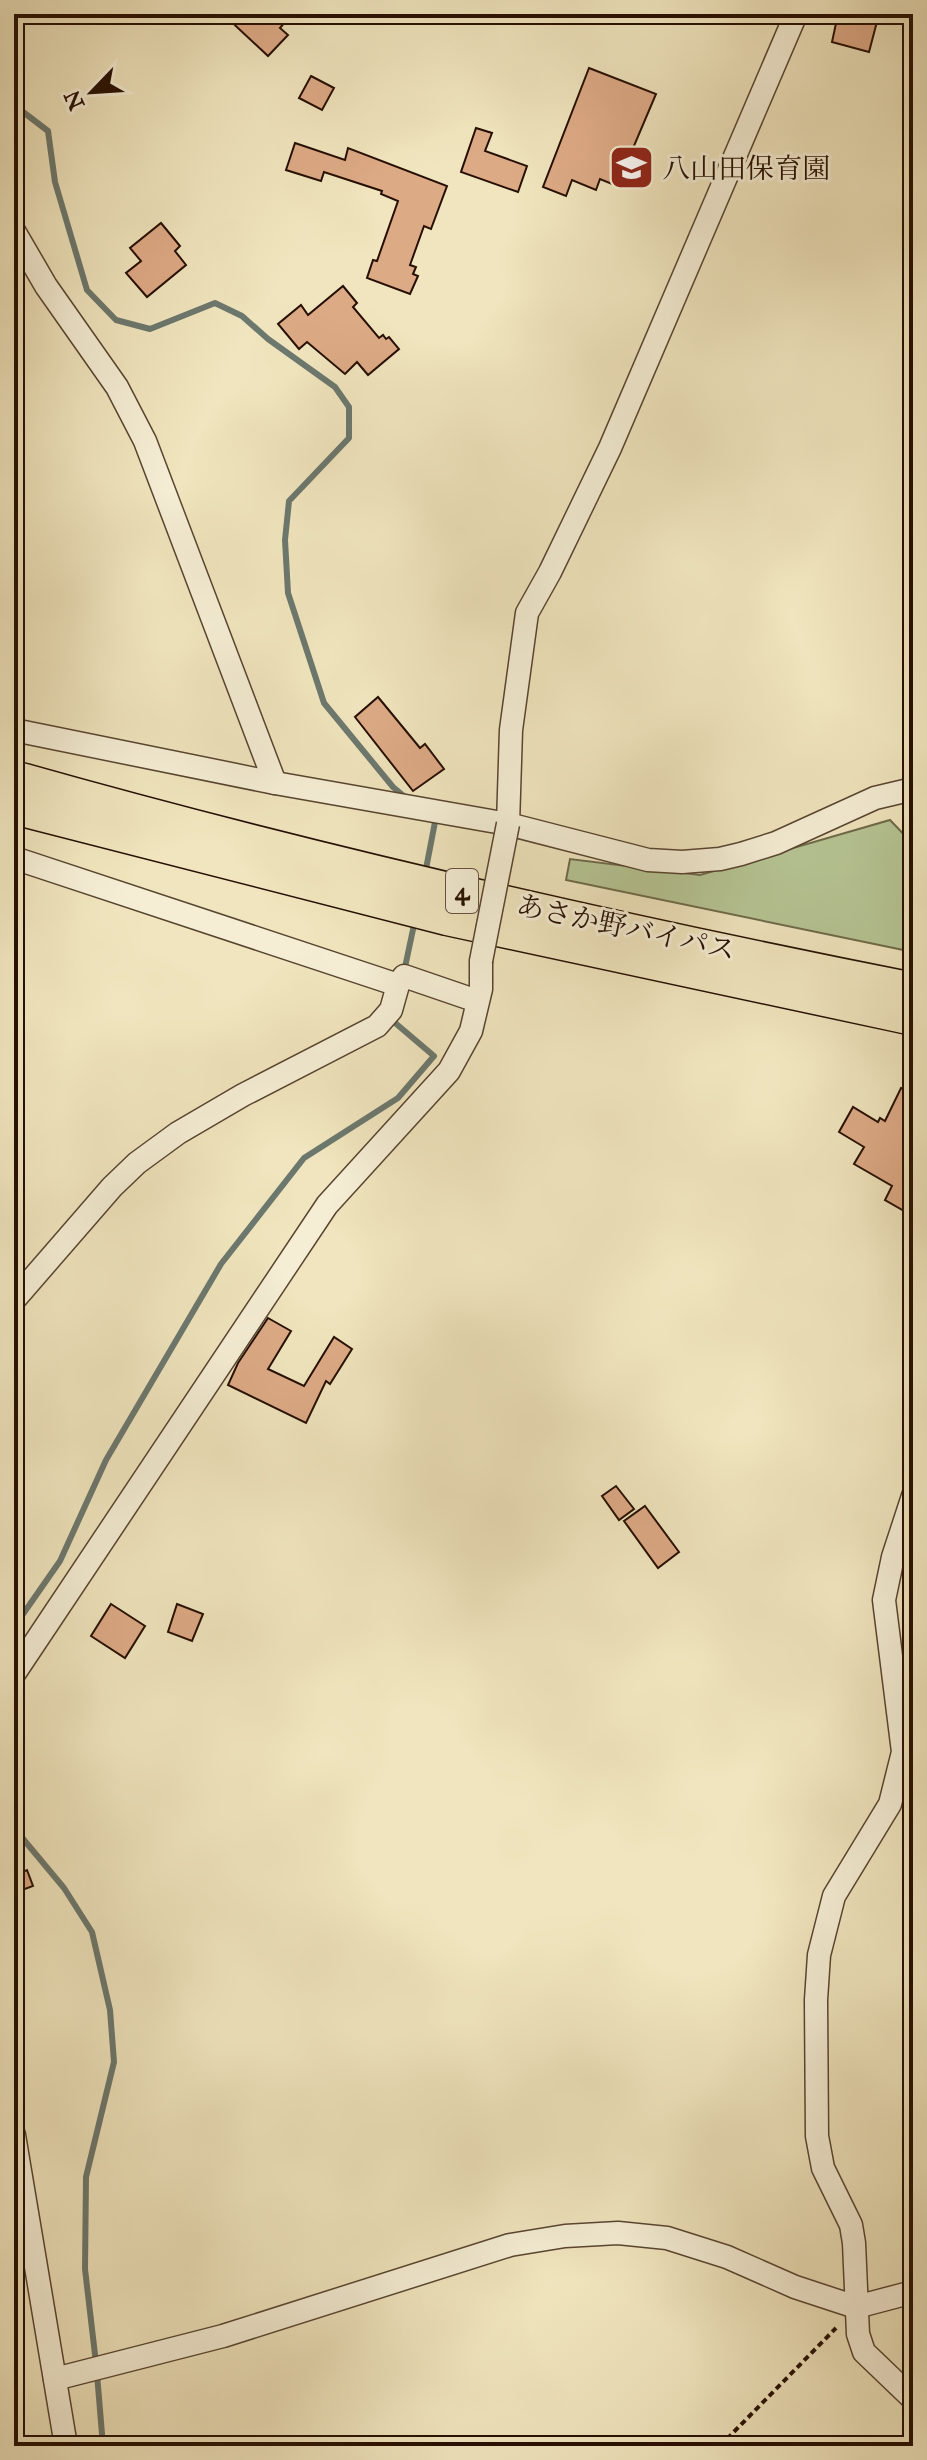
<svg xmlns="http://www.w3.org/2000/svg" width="927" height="2460" viewBox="0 0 927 2460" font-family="'IM FELL Great Primer','Noto Serif JP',serif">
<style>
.green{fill:#b6c594;stroke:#6e6a4a;stroke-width:2}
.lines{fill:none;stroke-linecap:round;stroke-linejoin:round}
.stream{stroke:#6c786e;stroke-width:6}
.building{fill:#ddaa86;stroke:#260f00;stroke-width:2}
.minor-casing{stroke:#584430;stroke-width:25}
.highway-casing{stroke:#260f00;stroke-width:35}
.path{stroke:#260f00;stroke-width:4;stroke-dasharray:6 4;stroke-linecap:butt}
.minor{stroke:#f5eed5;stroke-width:22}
.highway{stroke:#f0e5be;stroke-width:32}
.minor-bridge-casing{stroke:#584430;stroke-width:25;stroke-linecap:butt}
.minor-bridge{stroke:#f5eed5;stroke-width:22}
.labels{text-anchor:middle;stroke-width:6;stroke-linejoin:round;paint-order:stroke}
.shield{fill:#f5eed5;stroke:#645240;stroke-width:2}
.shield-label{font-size:26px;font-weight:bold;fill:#260f00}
.poi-label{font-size:28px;fill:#260f00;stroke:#f5eed5;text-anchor:start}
.street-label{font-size:28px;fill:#260f00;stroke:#f5eed5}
</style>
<rect width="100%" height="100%" fill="#f0e5be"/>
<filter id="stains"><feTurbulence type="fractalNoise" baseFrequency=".0025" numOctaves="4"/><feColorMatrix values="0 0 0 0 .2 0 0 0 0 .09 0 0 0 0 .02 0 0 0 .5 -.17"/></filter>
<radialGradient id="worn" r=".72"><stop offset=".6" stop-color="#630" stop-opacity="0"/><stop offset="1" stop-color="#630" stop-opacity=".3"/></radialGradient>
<path class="green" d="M890,820L913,844V952L566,880L570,859L700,875Z"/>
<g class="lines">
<g class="stream">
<path d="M14,105L48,131L55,182L87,290L116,320L150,329L215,303L242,316L268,339L335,387L349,407V438L289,501L285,540L288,593L324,703L393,787L405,797"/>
<path d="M425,874L435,822L432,819"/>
<path d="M404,972L415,920"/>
<path d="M14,1627L60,1561L106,1460L221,1264L304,1158L398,1098L434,1056L394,1022L395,1018"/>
<path d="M14,1828L64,1888L92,1932L110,2010L114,2062L86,2177L85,2269L96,2363"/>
<path d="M97,2374L103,2446"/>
</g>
</g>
<g class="building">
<path d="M223,14H276L285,22L280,28L288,35L268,56Z"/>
<path d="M838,14H879L869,52L832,42Z"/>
<path d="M589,68L656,94L617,186L600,179L596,190L572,180L566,196L543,187Z"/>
<path d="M311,76L334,88L322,110L299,98Z"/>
<path d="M476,128L492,133L485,151L527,166L518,192L461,172Z"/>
<path d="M295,143L345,160L348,148L447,186L431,229L424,226L410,265L416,267L413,274L418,276L410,294L367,278L373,260L377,261L398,201L381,194L382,191L324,172L321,181L286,170Z"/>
<path d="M161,223L180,246L175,251L186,265L147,297L126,273L141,261L130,248Z"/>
<path d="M343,286L357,303L353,307L379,338L383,335L386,339L389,337L399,349L368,375L357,362L345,374L307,342L299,349L278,324L301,305L308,315Z"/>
<path d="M378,697L420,748L425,744L444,769L413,791L355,717Z"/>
<path d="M901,1088L913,1094V1216L885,1200L892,1186L854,1164L864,1147L839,1132L853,1107L878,1122L880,1118L885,1121Z"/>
<path d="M268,1318L291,1331L268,1369L304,1386L334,1337L352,1349L330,1384L326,1381L306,1423L228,1385L238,1363Z"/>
<path d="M616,1486L634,1509L619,1520L602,1496Z"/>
<path d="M645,1506L679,1552L658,1568L624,1521Z"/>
<path d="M111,1604L145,1626L125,1658L91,1636Z"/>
<path d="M177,1604L203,1614L192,1641L168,1632Z"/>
<path d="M27,1870L33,1886L14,1893V1876Z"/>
</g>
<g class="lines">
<defs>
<g id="minor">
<path d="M14,231L46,286L117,387L145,441L275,783"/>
<path d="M14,730L275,783L508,824L648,860L682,862L720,859L741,854L776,843L875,798L913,789"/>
<path d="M508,824L511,730L527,613L550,572L610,448L796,14"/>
<path d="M14,858L398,985L404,976L477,1001"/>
<path d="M14,1300L112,1187L137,1163L178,1133L243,1095L377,1026L391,1010L398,985"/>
<path d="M913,1496L893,1557L884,1600L903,1752L890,1804L834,1896L819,1955L816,2000L817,2136L823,2168L851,2225L854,2243L858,2334L864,2352L913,2399"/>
<path d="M14,1674L327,1205L449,1071L471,1031L481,989V961"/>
<path d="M14,2135L66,2446"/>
<path d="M55,2379L223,2336L510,2245L565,2236L618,2233L667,2238L727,2257L795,2287L856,2307L913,2292"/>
</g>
<g id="highway">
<path d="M14,777C310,861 611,929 913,989"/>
<path d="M14,808L447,919L913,1019"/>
</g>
</defs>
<use href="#minor" class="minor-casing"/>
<use href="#highway" class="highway-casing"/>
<path class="path" d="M720,2446L836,2328"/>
<use href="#minor" class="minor"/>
<use href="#highway" class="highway"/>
<defs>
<path id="minor-bridge" d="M481,961L508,824"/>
</defs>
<use href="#minor-bridge" class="minor-bridge-casing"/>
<use href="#minor-bridge" class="minor-bridge"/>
</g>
<defs>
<symbol id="school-square" viewBox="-11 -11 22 22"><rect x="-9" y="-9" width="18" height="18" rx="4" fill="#8f2418" stroke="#f5eed5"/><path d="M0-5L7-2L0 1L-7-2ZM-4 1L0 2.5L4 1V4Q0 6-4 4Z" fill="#fff"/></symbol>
</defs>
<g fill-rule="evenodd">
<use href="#school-square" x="606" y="142" width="51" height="51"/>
</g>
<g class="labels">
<rect class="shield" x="446" y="869" width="32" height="44" rx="6"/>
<g class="shield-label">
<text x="462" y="900">4</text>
</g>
<g class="poi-label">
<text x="662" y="178">八山田保育園</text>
</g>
<g class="street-label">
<text transform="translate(626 927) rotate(12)" y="10">あさか野バイパス</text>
</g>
</g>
<rect width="927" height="2460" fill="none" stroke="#f0e5be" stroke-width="48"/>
<rect x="16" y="16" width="895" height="2428" fill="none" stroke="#260f00" stroke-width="4"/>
<rect x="24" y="24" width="879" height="2412" fill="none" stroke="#260f00" stroke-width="2"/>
<g transform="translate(92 92) rotate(245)" stroke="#f5eed5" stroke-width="6" paint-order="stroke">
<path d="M0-6L14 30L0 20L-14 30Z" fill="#260f00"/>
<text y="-12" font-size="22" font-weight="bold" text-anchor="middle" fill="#260f00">N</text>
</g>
<rect width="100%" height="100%" filter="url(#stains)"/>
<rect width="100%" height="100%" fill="url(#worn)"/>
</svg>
